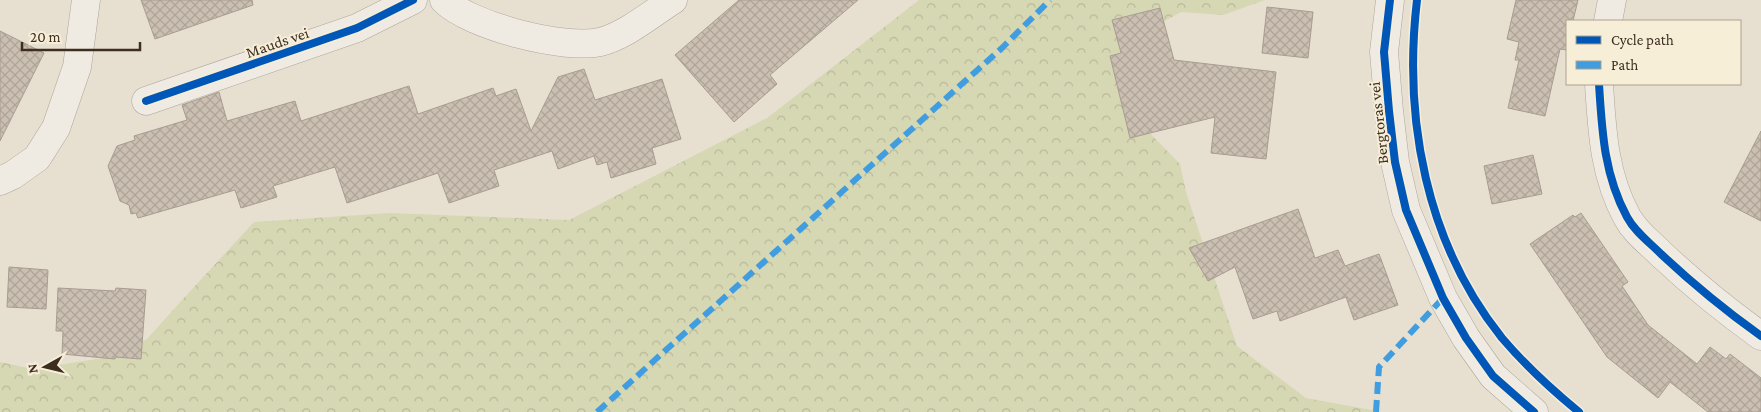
<svg xmlns="http://www.w3.org/2000/svg" width="1761" height="412" viewBox="0 0 1761 412" font-family="'Crimson Pro',serif">
<style>
.forest{fill:url(#forest-crowns)}
.building{fill:url(#building-cross-hatch);stroke:#a89c90}
.lines{fill:none;stroke-linecap:round;stroke-linejoin:round}
.minor-casing{stroke:#ada599;stroke-width:29}
.tertiary-casing{stroke:#ada599;stroke-width:29}
.minor{stroke:#efebe3;stroke-width:28}
.tertiary{stroke:#efebe3;stroke-width:28}
.quiet{stroke:#3f9de0;stroke-width:6;stroke-dasharray:12 6;stroke-linecap:butt}
.cycleway-casing{stroke:#f7eed8;stroke-width:11}
.cycleway{stroke:#0057b8;stroke-width:8}
.labels{text-anchor:middle;stroke-width:4;stroke-linejoin:round;paint-order:stroke}
.street-label{font-size:16px;fill:#3d2e20;stroke:#f7eed8}
</style>
<defs>
<pattern id="forest-crowns" width="20" height="18" patternUnits="userSpaceOnUse" patternTransform="scale(1.25)"><rect width="20" height="18" fill="#d6d7b3"/><path d="M2 6a3 3 0 1 1 6 0M12 15a3 3 0 1 1 6 0" fill="none" stroke="#b9b99a"/></pattern>
<pattern id="building-cross-hatch" width="8" height="8" patternUnits="userSpaceOnUse" patternTransform="scale(1.25)"><rect width="8" height="8" fill="#cbbfb2"/><path d="M0 0l8 8M0 8l8-8" fill="none" stroke="#afa499"/></pattern>
</defs>
<rect width="100%" height="100%" fill="#e7e0d1"/>
<path class="forest" d="M919,0H1265L1223,15L1181,12L1119,47L1141,124L1180,164L1186,192L1237,346L1306,398L1382,412H0V362L33,369L109,357L147,339L183,299L254,222L390,213L569,220L767,118Z"/>
<g class="building">
<path d="M141,0H252L253,5L155,39Z"/>
<path d="M739,0H858L770,75L777,84L734,122L675,55Z"/>
<path d="M1516,0H1578L1573,21H1567V50L1560,49L1545,116L1508,108L1519,60H1515L1519,42L1507,39Z"/>
<path d="M1267,7L1313,12L1308,58L1262,53Z"/>
<path d="M1160,8L1174,60L1276,72L1266,159L1211,153L1215,117L1130,138L1110,56L1121,53L1112,20Z"/>
<path d="M0,31L44,53L0,141Z"/>
<path d="M584,69L595,100L662,79L681,139L652,148L656,164L611,178L607,162L597,165L594,156L558,169L552,151L494,170L499,186L449,203L438,173L347,203L335,167L273,186L277,197L241,208L235,190L138,218L136,213L131,214L129,205L120,201L108,166L117,146L135,140L134,136L187,120L182,105L219,92L227,121L295,101L301,121L409,86L418,114L493,88L496,96L516,89L531,131L558,77Z"/>
<path d="M1761,131V221L1724,202Z"/>
<path d="M1533,155L1542,194L1492,204L1484,166Z"/>
<path d="M1298,209L1315,258L1338,250L1345,266L1379,254L1398,305L1354,320L1346,297L1280,321L1277,311L1253,319L1235,267L1208,281L1189,248Z"/>
<path d="M1581,213L1628,282L1622,286L1648,325L1697,364L1710,347L1726,359L1730,354L1761,378V412H1708L1670,382L1658,398L1607,357L1530,244L1573,215L1575,217Z"/>
<path d="M9,267L48,270L46,309L7,307Z"/>
<path d="M58,288L115,291L116,288L146,290L141,359L115,357V359L62,354L63,331H56Z"/>
</g>
<g class="lines">
<defs>
<g id="minor">
<path d="M444,0C470,26 564,50 600,42C625,36 651,14 673,0"/>
<path d="M1608,21L1612,0"/>
<path d="M1599,84C1602,131 1604,175 1627,217C1635,232 1649,242 1661,254C1692,283 1726,311 1761,336"/>
<path d="M146,101L357,28L413,0"/>
<path d="M0,181L13,175L37,158L56,128L77,67L86,0"/>
</g>
<path id="tertiary" d="M1390,0L1384,52L1389,111L1395,162L1406,210L1443,298L1466,338L1493,376L1534,412"/>
</defs>
<use href="#minor" class="minor-casing"/>
<use href="#tertiary" class="tertiary-casing"/>
<use href="#minor" class="minor"/>
<use href="#tertiary" class="tertiary"/>
<g class="quiet">
<path d="M597,412L1003,47L1050,0"/>
<path d="M1376,412L1379,367L1443,298"/>
</g>
<defs>
<g id="cycleway">
<path d="M1390,0L1384,52L1389,111L1395,162L1406,210L1443,298L1466,338L1493,376L1534,412"/>
<path d="M1417,0C1403,119 1426,243 1502,338C1525,365 1552,390 1579,412"/>
<path d="M1599,84C1602,131 1604,175 1627,217C1635,232 1649,242 1661,254C1692,283 1726,311 1761,336"/>
<path d="M146,101L357,28L413,0"/>
</g>
</defs>
<use href="#cycleway" class="cycleway-casing"/>
<use href="#cycleway" class="cycleway"/>
</g>
<g class="labels">
<g class="street-label">
<text transform="translate(277 42) rotate(-19)" y="6">Mauds vei</text>
<text transform="translate(1378 123) rotate(-96)" y="6">Bergtoras vei</text>
</g>
</g>
<rect x="1566" y="20" width="175" height="65" fill="#f7eed8" stroke="#ada18e"/>
<rect x="1576" y="36" width="25" height="8" fill="#0057b8" stroke="#ada18e"/>
<text x="1611" y="45" font-size="15" fill="#3d2e20">Cycle path</text>
<rect x="1576" y="61" width="25" height="8" fill="#3f9de0" stroke="#ada18e"/>
<text x="1611" y="70" font-size="15" fill="#3d2e20">Path</text>
<g transform="translate(45 367) rotate(262)" stroke="#f7eed8" stroke-width="4" paint-order="stroke">
<path d="M0-4L9 19L0 12L-9 19Z" fill="#3d2e20"/>
<text y="-8" font-size="14" font-weight="bold" text-anchor="middle" fill="#3d2e20">N</text>
</g>
<path d="M22 42v8h118v-8" fill="none" stroke="#3d2e20" stroke-width="2.5"/>
<text x="30" y="42" font-size="15" fill="#3d2e20" stroke="#f7eed8" stroke-width="4" paint-order="stroke">20 m</text>
</svg>
